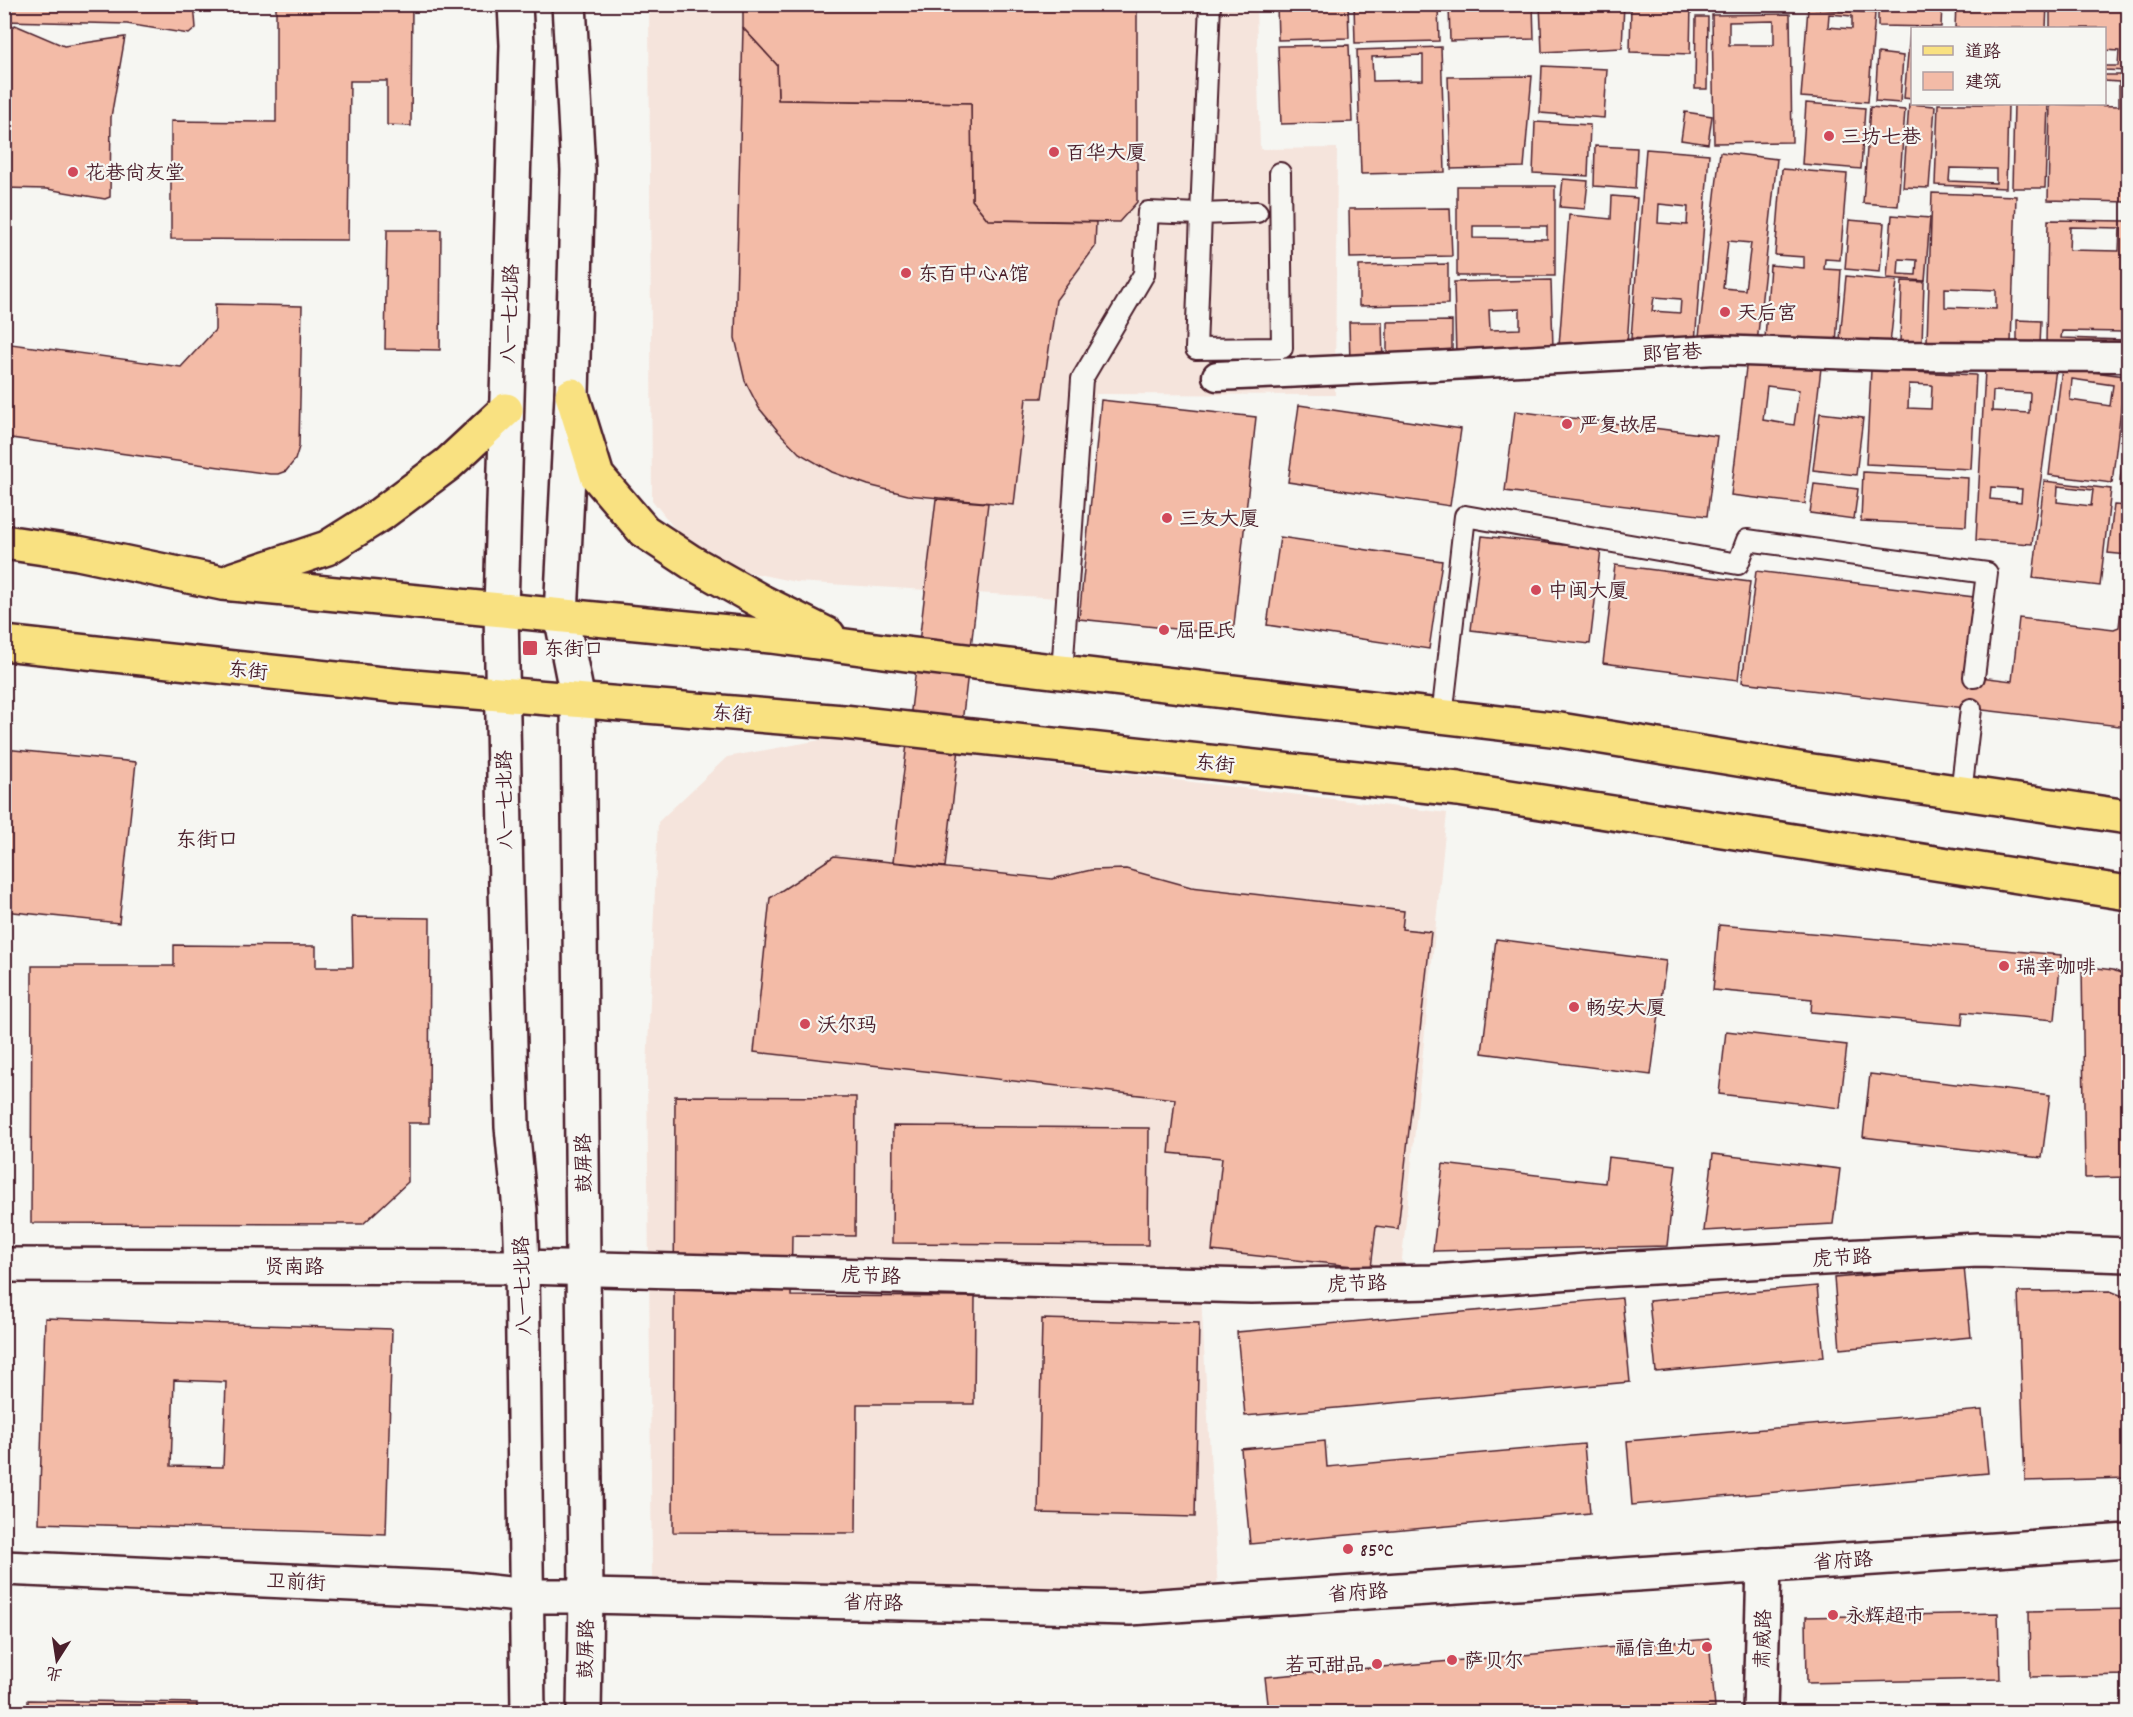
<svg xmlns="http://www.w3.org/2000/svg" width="2133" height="1717" viewBox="0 0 2133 1717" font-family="Dekko,'LXGW WenKai TC',sans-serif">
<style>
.built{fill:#f5e4dc}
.building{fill:#f3bba7;stroke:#4a1f2b;stroke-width:1.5;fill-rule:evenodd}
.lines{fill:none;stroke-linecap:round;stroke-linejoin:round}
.service-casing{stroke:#4a1f2b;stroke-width:24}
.pedestrian-casing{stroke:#4a1f2b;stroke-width:33}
.minor-casing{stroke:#4a1f2b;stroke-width:38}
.tertiary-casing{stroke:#4a1f2b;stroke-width:38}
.secondary-casing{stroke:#4a1f2b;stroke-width:38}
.primary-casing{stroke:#4a1f2b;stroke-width:38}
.service{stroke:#f6f6f2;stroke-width:20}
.pedestrian{stroke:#f6f6f2;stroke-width:28}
.minor{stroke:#f6f6f2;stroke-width:33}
.tertiary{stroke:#f6f6f2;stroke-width:33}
.secondary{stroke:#f6f6f2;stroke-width:33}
.primary{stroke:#f9e181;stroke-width:33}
.poi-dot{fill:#d1495b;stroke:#f6f6f2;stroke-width:2}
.labels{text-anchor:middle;stroke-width:4.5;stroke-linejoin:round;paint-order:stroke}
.poi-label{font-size:20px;fill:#4a1f2b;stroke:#f6f6f2;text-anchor:start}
.street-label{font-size:20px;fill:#4a1f2b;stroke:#f6f6f2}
.neighbourhood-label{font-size:21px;fill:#4a1f2b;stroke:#f6f6f2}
</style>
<rect width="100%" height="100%" fill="#f6f6f2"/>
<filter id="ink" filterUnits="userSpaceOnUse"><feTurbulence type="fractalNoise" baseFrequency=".0167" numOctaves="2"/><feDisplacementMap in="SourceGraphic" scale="12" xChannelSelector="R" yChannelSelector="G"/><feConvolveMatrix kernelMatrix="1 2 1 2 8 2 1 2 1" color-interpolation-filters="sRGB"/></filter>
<g filter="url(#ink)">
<g class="built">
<path d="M649,5H1256L1260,149L1337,148L1335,395L1096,394L1076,599L796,582L733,569L678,533L652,500Z"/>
<path d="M831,738L1447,813L1401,1269L1372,1277L1201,1267V1296L1218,1591L974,1590L652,1578L647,1069L658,822L727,757Z"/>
</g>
<g class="building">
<path d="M4,4H194L196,28L189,34L127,24L4,21Z"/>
<path d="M276,4H412L411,126L387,125V81H350L348,240L171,239V121L276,122Z"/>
<path d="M743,4H1137V202L1119,222L988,220L972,200L971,103L778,100L777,65L743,28Z"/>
<path d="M1277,4H1348L1349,38L1278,40Z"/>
<path d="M1354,4H1438L1439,41L1355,43Z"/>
<path d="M1449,4H1533L1534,39L1450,41Z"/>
<path d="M1540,4H1624L1622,48L1542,52Z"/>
<path d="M1631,4H1691L1690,54L1630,52Z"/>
<path d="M1878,4H1942L1941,27L1878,26Z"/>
<path d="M1956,4H2047L2046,28H1955Z"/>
<path d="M2050,4H2128V71L2104,70V66H2118L2119,51L2104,50V28H2050Z"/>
<path d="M1808,8L1875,13L1868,102L1801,97ZM1829,14L1852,16V29L1828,27Z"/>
<path d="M1790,14L1792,142L1714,143L1712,15ZM1774,21V45H1729V22Z"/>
<path d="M1696,17H1708L1707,89H1695Z"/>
<path d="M15,25L64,46L125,37L111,117L110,197L105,199L47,189L4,188V142L6,137L10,29Z"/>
<path d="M743,28L777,65L778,100L971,103L972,200L988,220L1096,222L1095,247L1056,300L1042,398H1026L1014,505L908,495L868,485L832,472L799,453L778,431L759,408L745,381L735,338Z"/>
<path d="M1910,32H1912V99L1904,98Z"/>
<path d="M1349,45L1352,122L1281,124L1278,46Z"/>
<path d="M1441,47L1445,172L1361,174L1357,50ZM1423,55V80L1373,81L1372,57Z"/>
<path d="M1878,53L1903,56L1900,103L1875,101Z"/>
<path d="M1542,66L1607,69L1604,118L1540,113Z"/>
<path d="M2104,75H2128V202L2048,200L2050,104L2119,106V82L2104,81Z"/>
<path d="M1532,76L1524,167L1451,169L1448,77Z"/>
<path d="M1806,103L1865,108L1861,169L1802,164Z"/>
<path d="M1909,104L1935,106L1929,188L1903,187Z"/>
<path d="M1938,104H2008L2006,188L1935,185ZM1950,168L1996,169V183L1949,181Z"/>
<path d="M2014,104H2048L2045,188H2012Z"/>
<path d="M1870,107L1905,110L1898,206L1863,203Z"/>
<path d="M1685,112L1712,116L1708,144L1681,140Z"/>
<path d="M1535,122L1590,125L1588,176L1533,173Z"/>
<path d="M1595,146L1637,148L1635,189L1594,186Z"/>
<path d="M1646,149L1709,154L1695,343L1631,338ZM1659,204L1688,207L1687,225L1658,223ZM1654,297L1681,299L1680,313L1652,311Z"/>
<path d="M1720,152L1777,159L1757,343L1699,336ZM1728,241L1751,243L1745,290L1723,288Z"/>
<path d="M1782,169L1847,174L1840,260L1825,259L1824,269L1841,270L1836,344L1765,339L1770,265L1804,268V257L1775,255Z"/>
<path d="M1563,179L1588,181L1585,209L1560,207Z"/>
<path d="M1457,186H1555V276H1457ZM1473,226H1547V239L1473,238Z"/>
<path d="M1932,193L2016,196L2011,343L1927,341ZM1945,288L1996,290V309L1945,307Z"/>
<path d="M1612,196L1637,198L1627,345L1559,346L1569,215L1611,219Z"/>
<path d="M1450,208L1452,256L1350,258L1349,209Z"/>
<path d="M1892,215L1930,218L1925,281L1887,278ZM1899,259L1917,260L1916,275L1898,274Z"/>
<path d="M1849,220L1884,223L1880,272L1845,269Z"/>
<path d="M2048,220L2128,221V347L2046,345ZM2070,227L2120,228L2119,251L2069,250ZM2062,331L2126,332V340L2061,338Z"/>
<path d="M387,230H441L440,350L385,349Z"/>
<path d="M1448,264V304L1359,306V266Z"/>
<path d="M1846,276L1897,281L1890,344L1840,339Z"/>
<path d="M1551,280L1553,348L1471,349V356H1456L1454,282ZM1520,309V329L1490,330L1489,310Z"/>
<path d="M1902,281L1924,282L1922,343L1900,342Z"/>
<path d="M215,304L302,306L299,447L295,460L286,471L278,474H270L4,437V343L181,367L215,330Z"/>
<path d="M2017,320L2041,321L2040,345L2017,344Z"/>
<path d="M1452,321V361L1387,362V322Z"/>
<path d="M1349,322H1382L1383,363H1350Z"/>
<path d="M1747,359L1821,368L1805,504L1731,495ZM1767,386L1799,390L1794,425L1763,420Z"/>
<path d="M2062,368L2125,376L2112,483L2049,475ZM2072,379L2113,385L2110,406L2070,400Z"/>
<path d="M2056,369L2032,544L1976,540L1985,370ZM1993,391L2030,393L2029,413L1992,411ZM1991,487L2022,489L2021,502L1990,499Z"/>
<path d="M1871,370L1976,375L1971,469L1866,464ZM1909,384L1932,385L1931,409L1908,408Z"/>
<path d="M1101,400L1256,417L1233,635L1079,619Z"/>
<path d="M1299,405L1461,429L1450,506L1288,482Z"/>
<path d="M2128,407V482L2120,481Z"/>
<path d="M1515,411L1717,436L1707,516L1505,491Z"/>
<path d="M1820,413L1863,418L1856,475L1813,470Z"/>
<path d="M1863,472L1968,478L1966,526L1861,521Z"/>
<path d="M2044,481L2111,489L2100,586L2033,578ZM2058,486L2093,490L2091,506L2057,502Z"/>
<path d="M1814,484L1858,489L1854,519L1810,513Z"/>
<path d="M936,499L988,503L945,867L893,862Z"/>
<path d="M2114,505L2128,506V555L2108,553Z"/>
<path d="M1482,536L1601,549L1590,644L1471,630Z"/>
<path d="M1280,537L1442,561L1429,649L1267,625Z"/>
<path d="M2126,564L2128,565V727L1742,682L1756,571L1974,597L1964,675L2012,681L2019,618L2114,629L2119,627Z"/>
<path d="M1615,565L1750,582L1738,680L1603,663Z"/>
<path d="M4,749L136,762L119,923L4,911Z"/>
<path d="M834,856L1052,879L1091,870L1126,869L1191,887L1404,911L1402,929L1431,932L1398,1229L1376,1226L1371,1268L1212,1251L1222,1158L1169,1153L1175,1099L754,1052L770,898Z"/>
<path d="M352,917L430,918L429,1123H408V1182L363,1224L31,1223L32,966H174V945L316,946V967H353Z"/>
<path d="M1719,925L2061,955L2055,1020L1963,1012L1962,1025L1811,1012L1812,999L1713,990Z"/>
<path d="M1496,939L1666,961L1651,1075L1482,1053Z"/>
<path d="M2082,966L2113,970L2128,976V1177L2085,1178Z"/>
<path d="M1726,1031L1847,1045L1840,1108L1719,1094Z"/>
<path d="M1870,1074L2050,1095L2042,1158L1863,1137Z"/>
<path d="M675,1096L856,1097L855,1236L792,1235L791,1296L975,1297L974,1404H857L856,1533L673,1532Z"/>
<path d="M893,1126L1149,1128L1148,1245L892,1243Z"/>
<path d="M1713,1154L1840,1169L1833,1224L1704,1231Z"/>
<path d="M1608,1157L1676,1165L1667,1246L1433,1251L1443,1164L1605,1183Z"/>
<path d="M1964,1267L1971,1337L1840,1349L1834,1278Z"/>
<path d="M1817,1286L1824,1357L1656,1372L1649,1301Z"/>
<path d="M2110,1291L2128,1298V1478L2025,1481L2018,1292Z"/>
<path d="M1622,1298L1630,1382L1245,1416L1237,1332Z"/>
<path d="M45,1318L392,1329L386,1534L39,1523ZM174,1380L226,1382L223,1467L171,1466Z"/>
<path d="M1042,1319L1199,1323L1195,1517L1038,1513Z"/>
<path d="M1982,1410L1988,1473L1632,1505L1627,1441Z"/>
<path d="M1325,1441L1327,1467L1584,1444L1590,1513L1250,1544L1241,1449Z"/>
<path d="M2128,1609V1675L2030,1677L2029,1611Z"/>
<path d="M1998,1613L2000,1679L1807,1683L1806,1617Z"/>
<path d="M1709,1639L1715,1708L1661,1712H1269L1265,1677Z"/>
<path d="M28,1700L197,1703V1712H28Z"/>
<path d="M266,1706L372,1708V1712H265Z"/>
</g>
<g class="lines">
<defs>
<g id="service">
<path d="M1257,212L1201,214L1196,349L1282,348L1280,173"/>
<path d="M1062,673L1082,379L1144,274L1148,212L1201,214L1210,4"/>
<path d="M1442,717L1465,516L1738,564L1747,540L1987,573L1974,677"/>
<path d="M1961,793L1971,709"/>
</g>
<path id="pedestrian" d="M1217,376L1433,366L1715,350L1890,356L2128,357"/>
<g id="minor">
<path d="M4,1265L522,1267L1251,1286L1433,1282L1615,1269L1978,1250L2128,1255"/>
<path d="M4,1568L463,1589L527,1596H586"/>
<path d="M1760,1712L1764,1565"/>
</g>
<path id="tertiary" d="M586,1596L1130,1608L2128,1541"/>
<g id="secondary">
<path d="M515,4L517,45L501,609L506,887L512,1127L520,1210L522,1267L528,1712"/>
<path d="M569,4L578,170L572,395L561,615L578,701L586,1596L584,1712"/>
</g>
<g id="primary">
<path d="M572,395L597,476L644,531L691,562L762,602L828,635"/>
<path d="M4,542L78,553L222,583L771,636L906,654L1560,730L1805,770L2128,817"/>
<path d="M234,579L327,548L381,514L448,464L506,410"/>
<path d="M4,643L401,686L843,722L1458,789L2128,893"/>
</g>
</defs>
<use href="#service" class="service-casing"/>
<use href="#pedestrian" class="pedestrian-casing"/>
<use href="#minor" class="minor-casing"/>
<use href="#tertiary" class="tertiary-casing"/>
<use href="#secondary" class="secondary-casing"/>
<use href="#primary" class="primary-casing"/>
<use href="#service" class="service"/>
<use href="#pedestrian" class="pedestrian"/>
<use href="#minor" class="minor"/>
<use href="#tertiary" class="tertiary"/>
<use href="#secondary" class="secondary"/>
<use href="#primary" class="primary"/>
</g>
</g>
<g class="poi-dot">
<circle cx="1829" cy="136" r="6"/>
<circle cx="1054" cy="152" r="6"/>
<circle cx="73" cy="172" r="6"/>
<circle cx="906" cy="273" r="6"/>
<circle cx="1725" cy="312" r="6"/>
<circle cx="1567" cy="424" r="6"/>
<circle cx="1167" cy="518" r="6"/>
<circle cx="1536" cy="590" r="6"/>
<circle cx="1164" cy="630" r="6"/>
<rect x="522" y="640" width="16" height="16" rx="3"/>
<circle cx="2004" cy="966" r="6"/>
<circle cx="1574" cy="1007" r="6"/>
<circle cx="805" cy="1024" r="6"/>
<circle cx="1348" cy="1549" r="6"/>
<circle cx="1833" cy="1615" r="6"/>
<circle cx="1707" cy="1647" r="6"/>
<circle cx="1452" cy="1660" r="6"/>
<circle cx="1377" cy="1664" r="6"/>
</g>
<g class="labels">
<g class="poi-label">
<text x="1841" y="143">三坊七巷</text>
<text x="1066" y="159">百华大厦</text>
<text x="85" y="179">花巷尚友堂</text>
<text x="918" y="280">东百中心A馆</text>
<text x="1737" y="319">天后宫</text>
<text x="1579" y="431">严复故居</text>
<text x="1179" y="525">三友大厦</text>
<text x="1548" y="597">中闽大厦</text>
<text x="1176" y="637">屈臣氏</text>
<text x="544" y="655">东街口</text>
<text x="2016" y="973">瑞幸咖啡</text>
<text x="1586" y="1014">畅安大厦</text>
<text x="817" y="1031">沃尔玛</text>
<text x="1360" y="1556">85°C</text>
<text x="1845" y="1622">永辉超市</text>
<text x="1695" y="1654" text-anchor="end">福信鱼丸</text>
<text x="1464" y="1667">萨贝尔</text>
<text x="1365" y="1671" text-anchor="end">若可甜品</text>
</g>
<g class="street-label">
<text transform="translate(509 314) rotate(-88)" y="7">八一七北路</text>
<text transform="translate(1672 352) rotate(-3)" y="7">郎官巷</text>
<text transform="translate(248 670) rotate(6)" y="7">东街</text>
<text transform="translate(732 713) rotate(5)" y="7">东街</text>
<text transform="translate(1215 763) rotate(6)" y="7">东街</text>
<text transform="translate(504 800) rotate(-91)" y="7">八一七北路</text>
<text transform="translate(583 1163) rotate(-91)" y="7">鼓屏路</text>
<text transform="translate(1842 1257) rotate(-3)" y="7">虎节路</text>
<text x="294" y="1273">贤南路</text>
<text transform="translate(871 1275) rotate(2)" y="7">虎节路</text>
<text transform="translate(1357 1283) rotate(-2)" y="7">虎节路</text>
<text transform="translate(522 1286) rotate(-92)" y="7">八一七北路</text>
<text transform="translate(1843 1560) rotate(-4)" y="7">省府路</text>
<text transform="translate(296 1581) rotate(3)" y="7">卫前街</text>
<text transform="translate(1358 1592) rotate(-4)" y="7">省府路</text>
<text transform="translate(873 1602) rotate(1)" y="7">省府路</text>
<text transform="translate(1762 1639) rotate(-88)" y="7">肃威路</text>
<text transform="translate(585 1649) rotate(-89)" y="7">鼓屏路</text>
</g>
<g class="neighbourhood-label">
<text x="207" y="846">东街口</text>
</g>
</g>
<rect width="2133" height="1717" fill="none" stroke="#f6f6f2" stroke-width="24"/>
<rect x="12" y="12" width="2109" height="1693" fill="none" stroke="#4a1f2b" stroke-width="2" filter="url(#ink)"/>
<rect x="1911" y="27" width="195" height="78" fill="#f6f6f2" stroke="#b1a0a2" stroke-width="1.5"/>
<rect x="1923" y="46" width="30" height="9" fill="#f9e181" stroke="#b1a0a2" stroke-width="1.5"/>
<text x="1965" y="57" font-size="18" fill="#4a1f2b">道路</text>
<rect x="1923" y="72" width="30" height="18" fill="#f3bba7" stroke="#b1a0a2" stroke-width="1.5"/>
<text x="1965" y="87" font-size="18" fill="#4a1f2b">建筑</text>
<g transform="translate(57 1660) rotate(192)" stroke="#f6f6f2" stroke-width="4.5" paint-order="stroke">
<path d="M0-4.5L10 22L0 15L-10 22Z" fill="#4a1f2b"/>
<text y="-9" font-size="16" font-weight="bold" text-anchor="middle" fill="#4a1f2b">北</text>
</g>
</svg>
